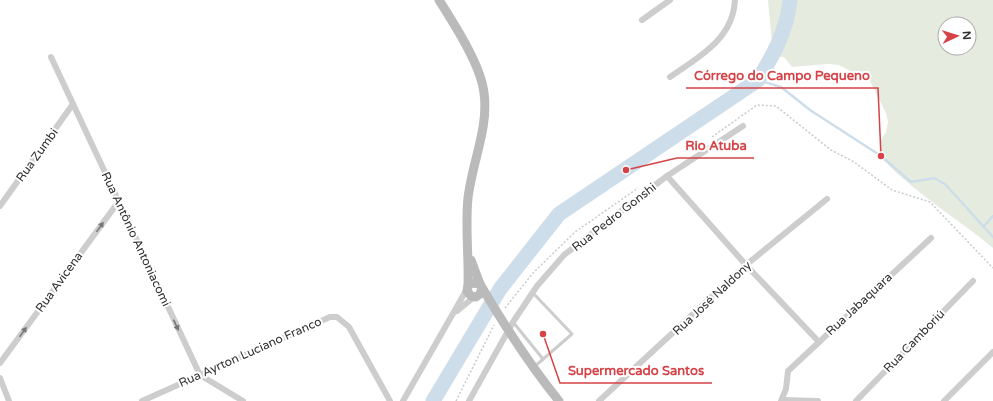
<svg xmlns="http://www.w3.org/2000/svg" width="993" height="401" viewBox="0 0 993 401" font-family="'Varela Round',sans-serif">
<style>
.green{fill:#e5ebdf;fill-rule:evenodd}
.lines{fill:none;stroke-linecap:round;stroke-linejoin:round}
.stream{stroke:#cddde9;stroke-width:2.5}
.river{stroke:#cddde9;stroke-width:15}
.path{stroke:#cacaca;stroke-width:1.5;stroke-dasharray:2 2;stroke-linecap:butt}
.lane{stroke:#cdcdcd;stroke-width:3}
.street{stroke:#cdcdcd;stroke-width:6}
.secondary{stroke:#bababa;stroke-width:9}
.oneway{fill:#777}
.labels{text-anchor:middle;stroke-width:4;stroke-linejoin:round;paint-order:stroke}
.street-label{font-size:12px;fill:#303030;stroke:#fff}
.leader{fill:none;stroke:#d54347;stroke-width:1.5}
.callout-dot{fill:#d54347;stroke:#fff;stroke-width:1.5}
.callout-label{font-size:13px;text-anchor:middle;font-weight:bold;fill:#d54347;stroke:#fff;stroke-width:4;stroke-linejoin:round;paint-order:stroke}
</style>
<rect width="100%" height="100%" fill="#fff"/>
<path class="green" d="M768,0H993V248C956,217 911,191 879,155L880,142L886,132L888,122L886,113L870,81L839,65L827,64L792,67L784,57H777L772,43ZM945,24H969V48H945Z"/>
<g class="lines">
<g class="stream">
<path d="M758,80L781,87L810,110L881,156L911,182L934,178L945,184L993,237"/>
<path d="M984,226L993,216"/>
</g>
<path class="river" d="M433,401L500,289L559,214L758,80C774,54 787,30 790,0"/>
<g class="path">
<path d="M712,137L757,105L776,106L831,150L854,162L892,190L930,202L993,268"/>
<path d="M505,308L533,273L575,232L638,188"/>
<path d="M456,401L494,325"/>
</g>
<g class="lane">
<path d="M533,293L572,334L534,367"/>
<path d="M513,322L543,359"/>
</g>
<g class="street">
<path d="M642,20L670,0"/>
<path d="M51,57L200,375L243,401"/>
<path d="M670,77C699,57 733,39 735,0"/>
<path d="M667,176L746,265L819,342"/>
<path d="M0,206L73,104"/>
<path d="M457,311L474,297"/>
<path d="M0,363L119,201"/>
<path d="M0,378L9,401"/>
<path d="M782,400L818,401"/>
<path d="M142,401L330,317H337L349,327L390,401"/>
<path d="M403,401L467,289"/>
<path d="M469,401L513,322L537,286L564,255L667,176L743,126"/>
<path d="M599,401L746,265L827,199"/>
<path d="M781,401L786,389L788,371L931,238"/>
<path d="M856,401L973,281"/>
<path d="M944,401L993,352"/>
</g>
<g class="secondary">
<path d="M439,0C454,24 481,65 484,93C489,127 472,163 468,198C465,227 469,256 468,286"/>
<path d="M471,260L480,284"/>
<path d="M482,288L480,294L476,297L471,296L467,291L468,286L472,283L480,284C504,325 529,364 559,401"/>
</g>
</g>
<defs><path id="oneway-solid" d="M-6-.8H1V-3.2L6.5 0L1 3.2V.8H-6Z"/></defs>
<g class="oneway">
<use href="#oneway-solid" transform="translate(100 227) rotate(-54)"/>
<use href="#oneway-solid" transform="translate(176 325) rotate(65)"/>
<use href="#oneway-solid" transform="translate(23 332) rotate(-54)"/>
</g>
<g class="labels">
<g class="street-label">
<text transform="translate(37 155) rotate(-54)" y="4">Rua Zumbi</text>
<text transform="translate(614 217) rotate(-38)" y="4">Rua Pedro Gonshi</text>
<text transform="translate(136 239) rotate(65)" y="4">Rua Antônio Antoniacomi</text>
<text transform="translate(59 282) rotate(-54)" y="4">Rua Avicena</text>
<text transform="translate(712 298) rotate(-43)" y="4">Rua José Naldony</text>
<text transform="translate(859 304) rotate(-43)" y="4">Rua Jabaquara</text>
<text transform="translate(914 341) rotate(-46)" y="4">Rua Camboriú</text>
<text transform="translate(250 352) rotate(-24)" y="4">Rua Ayrton Luciano Franco</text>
</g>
</g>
<path class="leader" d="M881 156L878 88H686M626 170L677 158H754M543 334L560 383H712"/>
<g class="callout-dot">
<circle cx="881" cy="156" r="4"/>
<circle cx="626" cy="170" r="4"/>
<circle cx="543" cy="334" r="4"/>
</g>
<g class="callout-label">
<text x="782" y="80">Córrego do Campo Pequeno</text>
<text x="716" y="150">Rio Atuba</text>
<text x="636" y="375">Supermercado Santos</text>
</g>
<g transform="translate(957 36) rotate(86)"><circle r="19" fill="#ffffff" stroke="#acacac"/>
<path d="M0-3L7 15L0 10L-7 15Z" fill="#d54347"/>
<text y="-6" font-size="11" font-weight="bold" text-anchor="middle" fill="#303030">N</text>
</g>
</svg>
